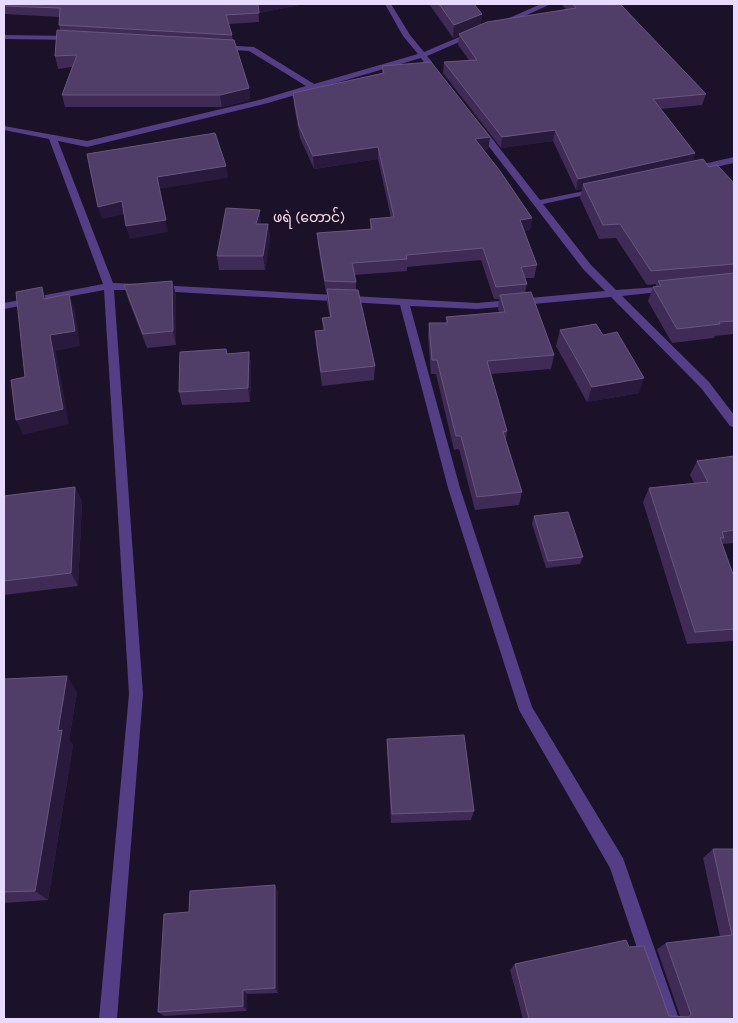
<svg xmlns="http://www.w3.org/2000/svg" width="738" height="1023" viewBox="0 0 738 1023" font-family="Karla,'Noto Sans Myanmar',sans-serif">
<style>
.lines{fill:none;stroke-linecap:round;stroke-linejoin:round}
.minor{fill:#543e86;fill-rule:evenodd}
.wall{fill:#3f2b56}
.shaded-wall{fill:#29193c}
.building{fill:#513e68;stroke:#69567f}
.labels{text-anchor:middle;stroke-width:5;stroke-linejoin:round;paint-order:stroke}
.far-quarter-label{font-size:14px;fill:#fedce8;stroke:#1b1128}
</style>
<rect width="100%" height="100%" fill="#1b1128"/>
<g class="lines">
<g class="minor">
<path d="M385,4H391L410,35L424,52L471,32L478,34L427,56L432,62L431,64H425L421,58L268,103L87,147L58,141L113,283L139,284L144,287L139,290H114L143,694L117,1019H99L129,694L104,290L4,309V303L103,284L49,139L4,130V126L87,141L263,99L306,86L249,51L218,49L217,47L221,45L254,47L314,84L418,54L403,36Z"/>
<path d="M541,4H551L500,27L493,25Z"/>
<path d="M4,35L74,36L78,38L74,40L4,39Z"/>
<path d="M477,127H483L540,200L599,188V192L543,204L591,265L616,290L672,286L673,288L668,291L622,296L709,382L734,415V427L730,426L701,388L611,297L477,309L410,306L460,488L532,707L623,858L679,1019H661L610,868L519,710L448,488L400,305L159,291L154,288L159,285L477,303L605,291L583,269L477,131Z"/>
<path d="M734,157V163L693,172L689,169L690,167Z"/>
</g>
</g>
<g class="wall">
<path d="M4,4H305L259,13V22L229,24L233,40L249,88L250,100L222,107H65L62,95L72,67L58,69L55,56L60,30L59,25L60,17L4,14Z"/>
<path d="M429,4H474L482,14L481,25L566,9L561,4H620L706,94L702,105L661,109L695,153L693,161L709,167L734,183V334L715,336L714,338L672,343L648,301L653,287H656V284L647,285L616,238L599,239L580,198L582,189L576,190L553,141L501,148L443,73L444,62L469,60L458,45L459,36L453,38Z"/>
<path d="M382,66L490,137L488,150H484L532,218L530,230L524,231L537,265L534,278H525L527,284L525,293L554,355L551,369L491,374L507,431L506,439L522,492L519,505L475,510L459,449L454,450L436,374H431L428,336L429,323H446V317L499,312L498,309L499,299H494L481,260L407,267V271L354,275L356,282V290L375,366L374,380L322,386L316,345L315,331L323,330L322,318L330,317L327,303V293H326L318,246L317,233L370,229V219L391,218L378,159L314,169L300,138L294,105L293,93L382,73Z"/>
<path d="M261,224H268L270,239L265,270H219L217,256Z"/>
<path d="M172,281L176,295V345L147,348L128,299L124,285Z"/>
<path d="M560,330L639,393L587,402L556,346Z"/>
<path d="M249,352L251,366L250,402L182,405L179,392L227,354Z"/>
<path d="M734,456V543L722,544L734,577V641L687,644L643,502L649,488L694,483L690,475L697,461Z"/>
<path d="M75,487L82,502L78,586L4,595V496Z"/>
<path d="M534,516L583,557L580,564L546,568L532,524Z"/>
<path d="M4,679L77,692L69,740L73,745L48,900L4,903Z"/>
<path d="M387,739L474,811L471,820L391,823L387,750Z"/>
<path d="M713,849H734V1019H523L510,970L515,964L629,947L669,1016H680L657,949L666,943L720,937L703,858Z"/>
<path d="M275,885L278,893V993L247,994V1011L164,1016L158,1012L189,912Z"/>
</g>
<g class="shaded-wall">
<path d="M258,4H305L259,13V22Z"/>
<path d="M482,14L481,27L459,34V36L453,38L454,25Z"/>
<path d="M249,88L250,100L222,107L220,95Z"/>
<path d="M555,130L553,141L501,148L502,137Z"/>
<path d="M490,137L488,150L474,151L475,139Z"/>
<path d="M378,147V159L314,169L313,156Z"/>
<path d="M695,153L692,164L583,184L582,189L576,190L578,179Z"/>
<path d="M226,166L228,178L159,189L168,232L130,239L126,226L157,177Z"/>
<path d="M122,201L125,214L102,219L98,207Z"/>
<path d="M260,210L261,224L258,238L256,224Z"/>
<path d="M532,218L530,230L518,233L520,220Z"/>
<path d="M268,224L270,239L265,270L263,256Z"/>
<path d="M172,281L176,295V345L173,331Z"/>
<path d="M42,287L47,303L44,299Z"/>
<path d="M69,294L75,310L80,346L56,351L69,424L23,435L16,420L50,335Z"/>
<path d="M249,352L251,366L250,402L248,388Z"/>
<path d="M644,378L639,393L587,402L592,387Z"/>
<path d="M75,487L82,502L78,586L71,573Z"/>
<path d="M67,676L77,692L69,740L73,745L48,900L35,891L58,731Z"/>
<path d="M275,885L278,893V993L275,988Z"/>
<path d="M243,990L247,994V1011L243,1006Z"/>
</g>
<g class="building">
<path d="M4,4H260H258L259,13L226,15L232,35L59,25L60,8L4,6Z"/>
<path d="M439,4H474L482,14L454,25Z"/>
<path d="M573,4H620L706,94L653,99L695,153L578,179L555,130L502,137L444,62L477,60L459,34L487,22L576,8Z"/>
<path d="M57,30L234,40L249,88L220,95H62L77,55L55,56Z"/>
<path d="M431,62L490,137L475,139L500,171L532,218L520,220L537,265L521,267L527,284L496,287L483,248L406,255L407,259L352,263L356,282L325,281L317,233L372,229L370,219L394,217L378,147L313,156L299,126L293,93L384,73L382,66Z"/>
<path d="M215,133L226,166L157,177L166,220L126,226L122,201L98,207L87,154Z"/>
<path d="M703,159L709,167L717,165L734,183V264L651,271L620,224L603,225L583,184Z"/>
<path d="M226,208L260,210L256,224H268L263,256H217Z"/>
<path d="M734,273V321L719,322L720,324L677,329L653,287L661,286L658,281Z"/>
<path d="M172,281L173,331L143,334L124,285Z"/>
<path d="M42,287L44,299L69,294L75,331L50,335L63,409L16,420L11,380L25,377L16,292Z"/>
<path d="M327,289L358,290L375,366L321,372L315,331L325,330L322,318L331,317Z"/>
<path d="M531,292L554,355L487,361L507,431L503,432L522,492L477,497L461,436H456L437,360H432L429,323H448L446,317L505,312L500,295Z"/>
<path d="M596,324L603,335L617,332L644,378L592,387L560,330Z"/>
<path d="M226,349L227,354L249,352L248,388L179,392L180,352Z"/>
<path d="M734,456V530L722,532L724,538H720L734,577V629L695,632L649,488L708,482L697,461Z"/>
<path d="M75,487L71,573L4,581V496Z"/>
<path d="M568,512L583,557L548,561L534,516Z"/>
<path d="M67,676L58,731L62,730L35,891L4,892V679Z"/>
<path d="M464,735L474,811L392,814L387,739Z"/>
<path d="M713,849H734V1019H529L515,964L626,940L629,947L644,946L669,1016L689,1017L691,1014L666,943L732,935Z"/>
<path d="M275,885V988L243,990V1006L158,1012L164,914L189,912L190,891Z"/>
</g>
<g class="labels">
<g class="far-quarter-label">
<text x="309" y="222">ဖရဲ (တောင်)</text>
</g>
</g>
<rect width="738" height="1023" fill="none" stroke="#e8dafe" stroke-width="10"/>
</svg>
